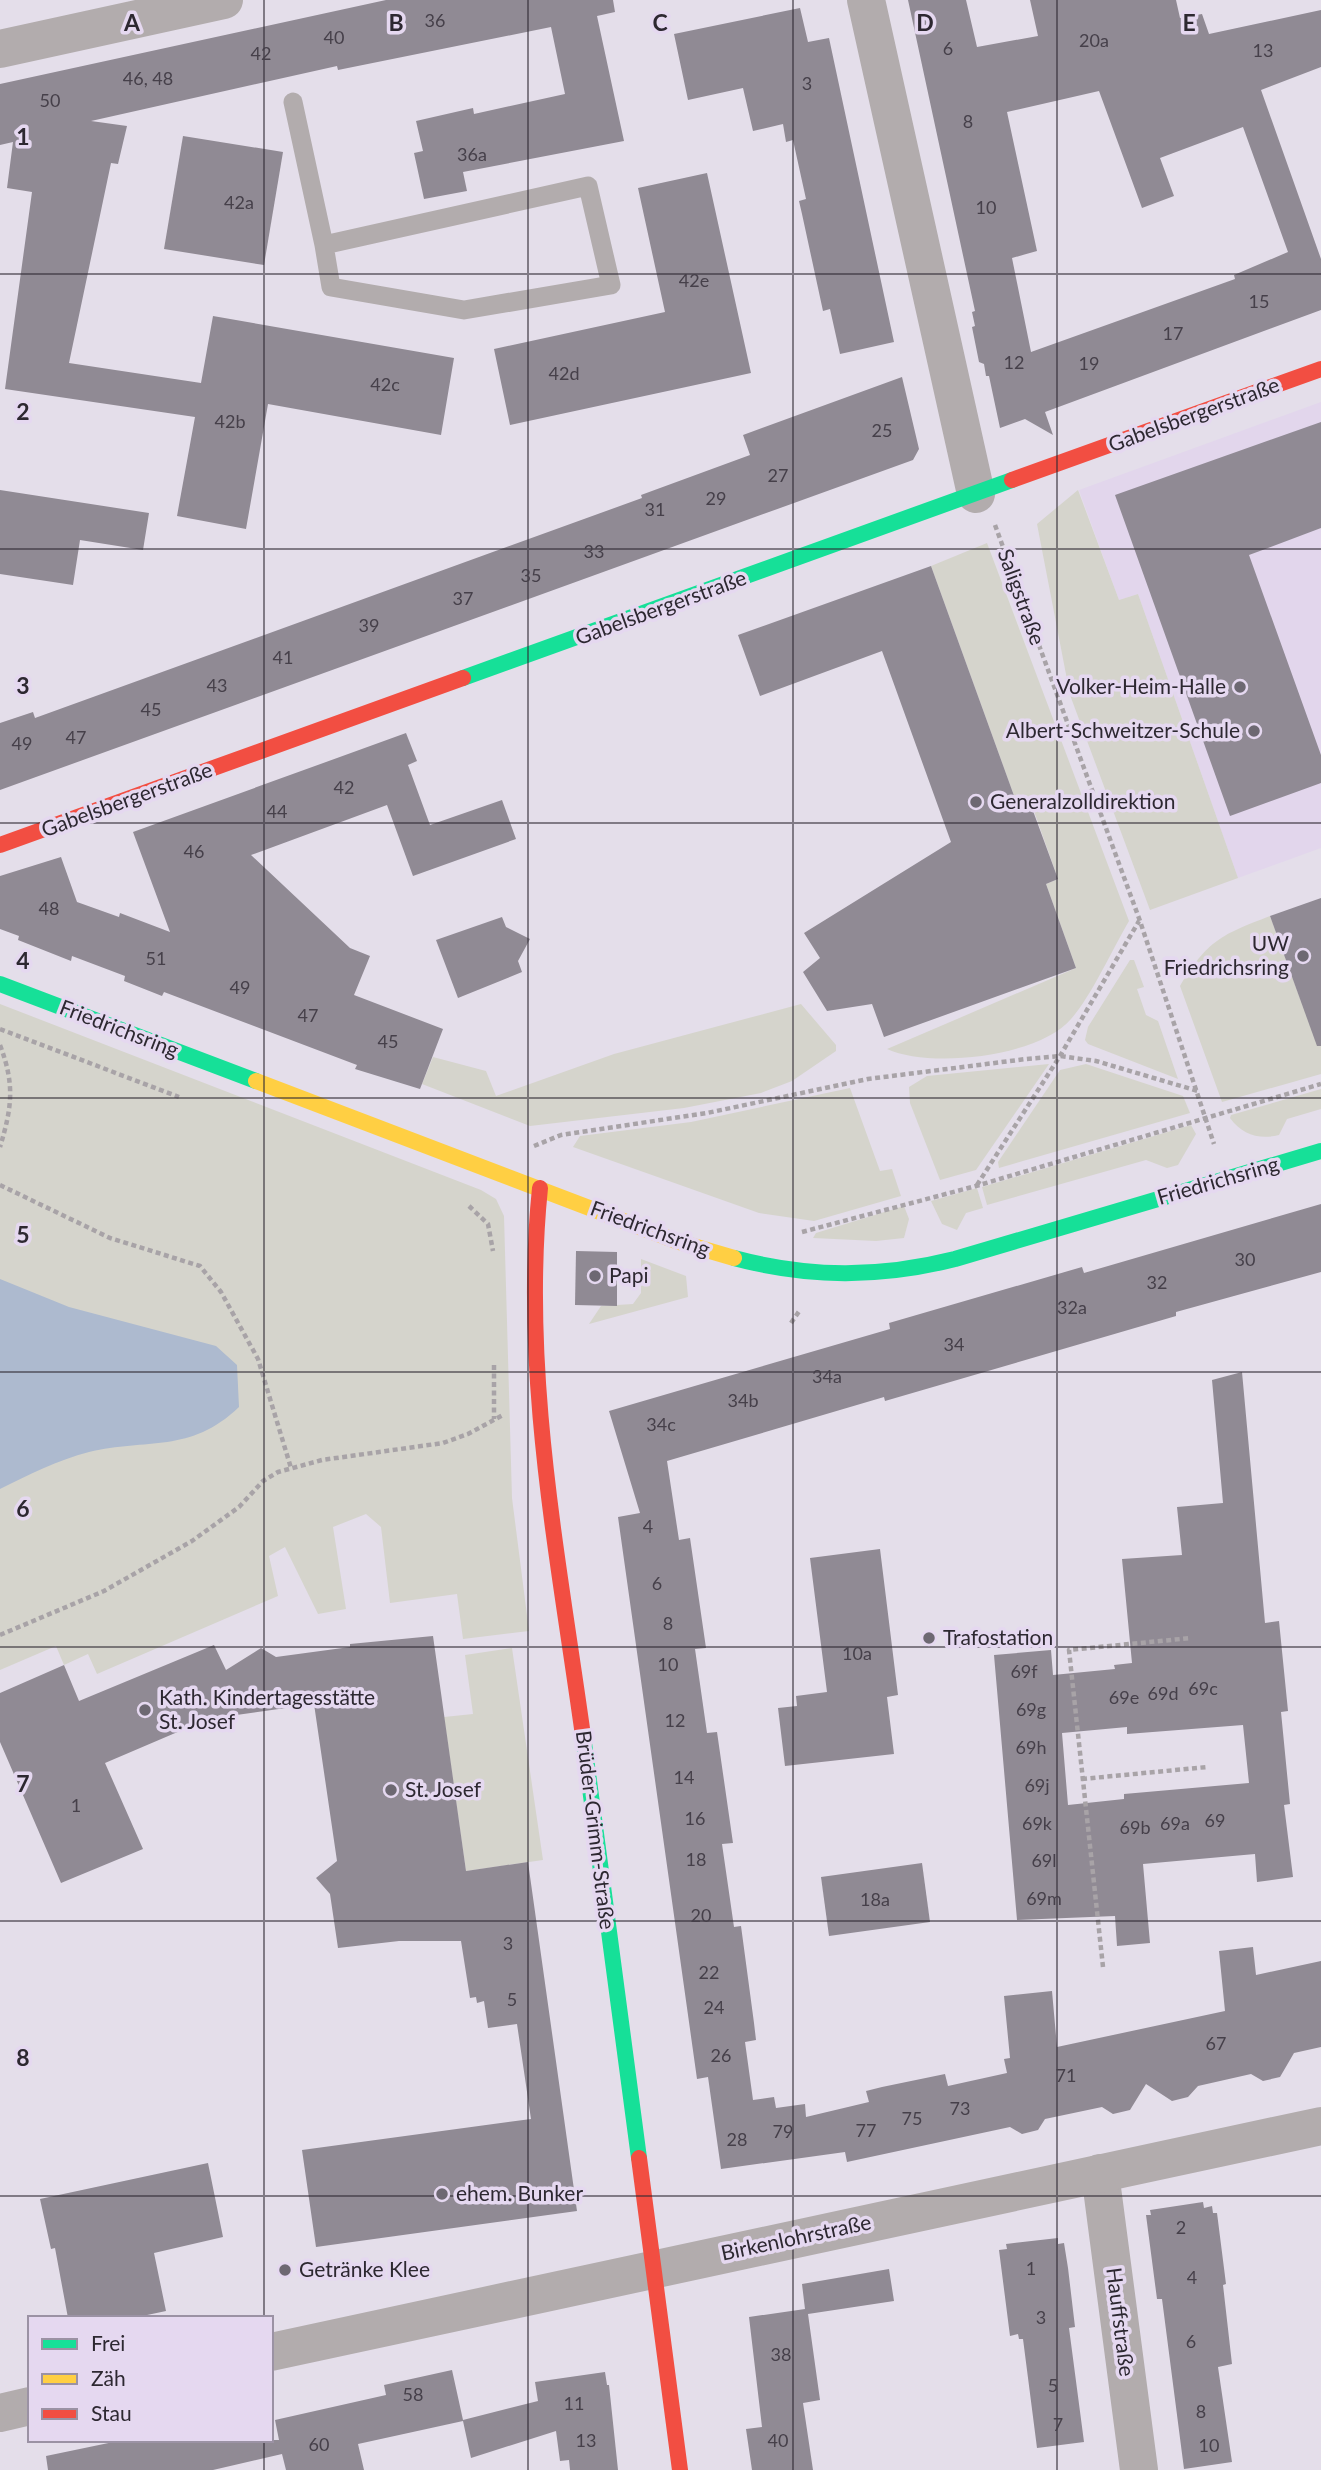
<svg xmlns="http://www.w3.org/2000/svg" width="1321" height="2470" viewBox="0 0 1321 2470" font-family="Lato,sans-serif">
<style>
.built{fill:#e2d6ec}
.green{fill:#d5d4cc}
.water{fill:#adbacf}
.building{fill:#908a94;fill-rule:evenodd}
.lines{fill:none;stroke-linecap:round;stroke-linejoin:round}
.path{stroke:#a8a3a7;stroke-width:4.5;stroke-dasharray:5 3.5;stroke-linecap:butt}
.lane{stroke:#b2acad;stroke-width:19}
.street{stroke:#b2acad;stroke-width:38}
.fast{stroke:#16e098;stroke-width:16}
.slow{stroke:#ffcf43;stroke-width:16}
.jam{stroke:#f24e42;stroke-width:16}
.grid{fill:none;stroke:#2d2831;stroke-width:2;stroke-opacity:0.55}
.poi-dot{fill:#6d6872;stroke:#e5d8f0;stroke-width:2.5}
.labels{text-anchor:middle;stroke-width:7;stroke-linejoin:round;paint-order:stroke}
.number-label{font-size:18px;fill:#46404a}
.street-label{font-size:21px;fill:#2d2831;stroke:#e5d8f0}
.poi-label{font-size:21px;fill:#2d2831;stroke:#e5d8f0;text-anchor:start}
.grid-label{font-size:23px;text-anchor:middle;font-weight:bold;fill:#2d2831;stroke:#e5d8f0;stroke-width:7;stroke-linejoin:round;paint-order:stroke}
</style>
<rect width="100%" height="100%" fill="#e4deea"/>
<path class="built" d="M1321,402V848L1238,878L1138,594L1119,600L1079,490Z"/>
<g class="green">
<path d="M1078,490L1119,600L1138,594L1238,878L1150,910L1070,695L1037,524Z"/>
<path d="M987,543L1129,921C1113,948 1091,997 1071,1019C1039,1057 930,1069 887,1049L1076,968L1046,884L1058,879L1030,800L1017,804L931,566Z"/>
<path d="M1270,916L1301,1001L1321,1004V1074L1222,1102L1180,986C1208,940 1221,935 1270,916Z"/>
<path d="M1130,960H1134L1144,987L1137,989L1146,1015L1158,1021L1178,1079L1088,1044L1085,1040L1088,1027Z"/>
<path d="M0,1004L481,1190L496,1199L504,1216L512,1498L529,1631L463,1639L457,1594L390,1603L381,1527L366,1514L333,1527L346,1609L318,1614L285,1547L269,1556L278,1596L97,1674L88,1654L64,1665L56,1646L0,1670Z"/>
<path d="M801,1004L836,1045V1051L792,1081L761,1093L684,1108L530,1126L422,1084L433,1057L486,1071L496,1096L614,1054Z"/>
<path d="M1049,1064L976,1170L940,1180L910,1103L909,1087L927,1076Z"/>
<path d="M1086,1064L1183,1096L1190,1113L999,1168L998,1162L1060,1070Z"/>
<path d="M850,1088L880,1171L892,1169L901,1196L814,1221L759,1213L573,1147L580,1136L691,1122Z"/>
<path d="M1321,1089V1109L1287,1119L1279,1135C1260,1140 1242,1135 1230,1118L1231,1115Z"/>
<path d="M1191,1125L1196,1134L1178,1165L1167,1168L1146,1160L987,1205L982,1187Z"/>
<path d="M977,1188L983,1208L966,1213L957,1230L942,1224L931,1201Z"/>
<path d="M904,1206L909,1219L904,1238L876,1241L813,1238L816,1233Z"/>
<path d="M641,1259L686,1276L688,1297L589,1324L601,1306L633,1304L641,1293Z"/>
<path d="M512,1648L543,1860L466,1871L444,1717L473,1714L465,1655Z"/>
</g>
<path class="water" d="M0,1279L69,1307L216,1346L237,1365L239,1407C190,1454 147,1438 89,1452C58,1460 28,1475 0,1489Z"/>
<g class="building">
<path d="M386,0H613L615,12L597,16L624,141L463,172L467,191L424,199L414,153L423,151L416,121L473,108L474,114L565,94L551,27L338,70L337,66L91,121L127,126L118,164L111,163L69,363L201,383L213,316L454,358L441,435L268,404L246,529L177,516L195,417L5,389L32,192L7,188L13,142L0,145V84Z"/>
<path d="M908,0H966L977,47L1038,36L1030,0H1176L1180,18L1202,14L1209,34L1321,10V67L1261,90L1321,259V310L1045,412L1053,435L1025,419L1000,428L989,376H986L984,364L979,362L972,327L975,326L972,312L975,311ZM1099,91L1142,208L1174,196L1160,158L1243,127L1288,252L1234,275L1235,279L1031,352L1012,258L1037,251L1007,112Z"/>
<path d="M800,8L808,42L829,38L894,342L840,354L830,309L823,311L802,214L799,201L806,199L793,140L786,142L783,124L753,131L743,88L688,100L674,34Z"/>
<path d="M183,136L283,152L264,265L164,249Z"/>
<path d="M707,173L751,373L510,425L494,349L665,312L638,188Z"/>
<path d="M902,377L919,449L913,460L0,790V723L33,712L35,718L642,498L641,495L750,455L743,435Z"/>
<path d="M1321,422V528L1249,555L1321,755V783L1230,816L1115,495Z"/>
<path d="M0,490L149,513L143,550L80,540L73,585L0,574Z"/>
<path d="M931,566L1017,804L1029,800L1058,879L1046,884L1076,968L884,1037L872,1004L827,1011L803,972L820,958L804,933L951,842L882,651L760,696L738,635Z"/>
<path d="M406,733L417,761L408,765L430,825L502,800L516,839L413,876L387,805L251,855L350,948L370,956L354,995L443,1029L420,1089L355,1069L357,1065L164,992L162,996L124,981L125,976L72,956L71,961L18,940L19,936L0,929V876L61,857L77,902L119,917L120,913L170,932L133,832Z"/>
<path d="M1321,898V1046H1317L1270,916Z"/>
<path d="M502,917L506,927L530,939L518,961L522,972L458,998L436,940Z"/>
<path d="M1321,1204V1272L1176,1312V1316L885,1401L884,1397L667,1461L679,1540L690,1538L706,1648L695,1649L707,1733L717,1732L733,1843L722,1844L734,1927L741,1926L754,2023L756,2040L745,2042L753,2100L774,2097L776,2108L805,2104L806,2117L869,2102L866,2091L882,2087L945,2074L948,2086L1007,2073L1004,2059L1010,2058L1004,1996L1052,1991L1057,2047L1225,2011L1219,1951L1253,1947L1256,1975L1321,1961V2047L1294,2053L1280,2077L1263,2081L1251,2074L1198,2086L1188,2097L1172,2101L1146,2084L1130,2110L1113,2114L1102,2107L1045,2119L1038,2130L1022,2134L1010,2127L847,2162L845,2152L721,2169L708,2077L697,2079L618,1517L640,1513L609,1411L890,1329L889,1323L1082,1267L1084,1273Z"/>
<path d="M576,1251L617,1252V1306L575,1305Z"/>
<path d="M1242,1372L1265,1623L1279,1621L1288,1711L1281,1712L1290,1804L1284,1805L1293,1877L1257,1882L1255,1854L1143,1864L1150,1943L1117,1946L1115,1916L1017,1920L994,1655L1051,1650L1053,1675L1115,1669L1114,1665L1132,1663L1122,1559L1182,1555L1177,1507L1223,1503L1212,1380ZM1243,1725L1249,1783L1124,1794V1799L1068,1805L1062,1733L1127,1727V1734Z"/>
<path d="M880,1549L898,1695L887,1697L894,1754L785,1766L778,1708L797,1706L796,1696L827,1692L810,1558Z"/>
<path d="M433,1636L466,1871L528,1862L577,2211L316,2247L302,2150L531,2119L517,2024L488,2028L484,2001L477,2003L476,1997L470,1998L461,1941H399L338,1948L330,1894L316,1878L337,1861L314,1704L208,1719L105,1763L143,1849L61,1883L0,1742V1693L64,1665L79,1701L214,1645L226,1670L261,1648L276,1657L350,1647V1644Z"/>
<path d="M922,1863L930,1922L829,1936L821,1877Z"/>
<path d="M208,2163L223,2237L154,2253L166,2311L133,2318H68L55,2248L51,2249L40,2199Z"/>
<path d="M1203,2202L1204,2208L1212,2206L1213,2213H1217L1226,2284L1223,2285L1232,2364L1218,2367L1232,2462L1184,2469L1162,2299H1157L1146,2215H1151L1150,2210Z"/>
<path d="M1058,2238V2244L1064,2243L1068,2268L1075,2327L1069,2328L1084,2442L1037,2448L1023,2339H1019L1018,2334L1010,2336L999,2250L1007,2249L1006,2244Z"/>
<path d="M889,2269L894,2301L808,2314L820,2400L803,2403L813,2470H752L746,2429L762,2427L749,2317L805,2309L802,2284Z"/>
<path d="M452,2370L463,2420L538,2401L535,2382L605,2372L607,2385H609L618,2470H570L569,2460L560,2461L556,2431L471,2458L463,2421L358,2444L364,2470H286L282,2454L213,2470H48L46,2456L123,2440H279L275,2420L386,2395L384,2385Z"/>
</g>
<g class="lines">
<g class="path">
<path d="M995,525L1140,921L1214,1144"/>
<path d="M0,1029L179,1097"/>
<path d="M0,1045C15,1085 12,1107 0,1147"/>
<path d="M534,1146L561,1135L707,1113L868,1079L1026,1059L1060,1056L1096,1061L1198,1091"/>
<path d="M0,1185L110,1238L200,1266L221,1292L258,1359L291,1468"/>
<path d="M977,1185L1060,1056L1139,921"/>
<path d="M469,1206L488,1224L493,1251"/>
<path d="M802,1232L976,1186L1321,1084"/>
<path d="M791,1323L800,1310"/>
<path d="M494,1365V1419"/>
<path d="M0,1635L104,1591L192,1541L239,1507L263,1481L278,1472L322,1460L443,1443L468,1434L503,1415"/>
<path d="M1082,1779L1207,1767"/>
<path d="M1103,1967L1069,1650L1191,1638"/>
</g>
<path class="lane" d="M293,102L324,245L588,186L611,285L464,310L331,287L324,245"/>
<g class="street">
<path d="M866,0L976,494"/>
<path d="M0,49L224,0"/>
<path d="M1100,2173L1139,2470"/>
<path d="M271,2352L1321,2126"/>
<path d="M0,2413L30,2406"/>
</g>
<g class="fast">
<path d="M463,678L1012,480"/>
<path d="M0,984L256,1081"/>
<path d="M734,1258C809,1278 880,1278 955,1259L1321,1151"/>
<path d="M584,1743L639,2158"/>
</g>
<path class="slow" d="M256,1081L676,1241L734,1258"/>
<g class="jam">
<path d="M1012,480L1321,369"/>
<path d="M0,845L463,678"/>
<path d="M540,1188C521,1374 559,1560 584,1743"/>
<path d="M639,2158L680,2470"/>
</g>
</g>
<path class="grid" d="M264,0V2318M528,0V2470M793,0V2470M1057,0V2470M0,274H1321M0,549H1321M0,823H1321M0,1098H1321M0,1372H1321M0,1647H1321M0,1921H1321M0,2196H1321M264,2440V2470"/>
<g class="poi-dot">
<circle cx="1240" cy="687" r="7"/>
<circle cx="1254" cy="731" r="7"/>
<circle cx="976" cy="802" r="7"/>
<circle cx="1303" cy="956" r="7"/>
<circle cx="595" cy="1276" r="7"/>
<circle cx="929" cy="1638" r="7"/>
<circle cx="145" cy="1710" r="7"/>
<circle cx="391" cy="1790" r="7"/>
<circle cx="442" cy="2194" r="7"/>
<circle cx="285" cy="2270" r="7"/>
</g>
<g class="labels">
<g class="number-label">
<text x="435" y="27">36</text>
<text x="334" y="44">40</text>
<text x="1094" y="47">20a</text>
<text x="948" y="55">6</text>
<text x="1263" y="57">13</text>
<text x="261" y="60">42</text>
<text x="148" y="85">46, 48</text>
<text x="807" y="90">3</text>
<text x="50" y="107">50</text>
<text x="968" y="128">8</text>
<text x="472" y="161">36a</text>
<text x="239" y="209">42a</text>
<text x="986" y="214">10</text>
<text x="694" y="287">42e</text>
<text x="1259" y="308">15</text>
<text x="1173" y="340">17</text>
<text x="1014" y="369">12</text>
<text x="1089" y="370">19</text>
<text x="564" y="380">42d</text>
<text x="385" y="391">42c</text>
<text x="230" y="428">42b</text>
<text x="882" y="437">25</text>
<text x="778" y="482">27</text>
<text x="716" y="505">29</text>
<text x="655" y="516">31</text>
<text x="594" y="558">33</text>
<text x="531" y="582">35</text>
<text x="463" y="605">37</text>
<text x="369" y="632">39</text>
<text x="283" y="664">41</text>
<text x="217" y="692">43</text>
<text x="151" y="716">45</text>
<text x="76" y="744">47</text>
<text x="22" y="750">49</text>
<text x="344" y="794">42</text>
<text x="277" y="818">44</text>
<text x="194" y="858">46</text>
<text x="49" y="915">48</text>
<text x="156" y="965">51</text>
<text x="240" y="994">49</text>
<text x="308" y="1022">47</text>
<text x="388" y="1048">45</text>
<text x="1245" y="1266">30</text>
<text x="1157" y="1289">32</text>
<text x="1072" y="1314">32a</text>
<text x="954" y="1351">34</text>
<text x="827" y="1383">34a</text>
<text x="743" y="1407">34b</text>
<text x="661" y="1431">34c</text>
<text x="648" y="1533">4</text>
<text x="657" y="1590">6</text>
<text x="668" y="1630">8</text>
<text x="857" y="1660">10a</text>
<text x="668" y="1671">10</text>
<text x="1024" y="1678">69f</text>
<text x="1203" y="1695">69c</text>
<text x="1163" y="1700">69d</text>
<text x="1124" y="1704">69e</text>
<text x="1031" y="1716">69g</text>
<text x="675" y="1727">12</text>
<text x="1031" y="1754">69h</text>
<text x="684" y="1784">14</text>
<text x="1037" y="1792">69j</text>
<text x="76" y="1812">1</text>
<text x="695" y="1825">16</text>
<text x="1215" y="1827">69</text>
<text x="1037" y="1830">69k</text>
<text x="1175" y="1830">69a</text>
<text x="1135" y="1834">69b</text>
<text x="696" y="1866">18</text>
<text x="1044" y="1867">69l</text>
<text x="1044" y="1905">69m</text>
<text x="875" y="1906">18a</text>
<text x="701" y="1922">20</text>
<text x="508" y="1950">3</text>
<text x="709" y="1979">22</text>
<text x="512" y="2006">5</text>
<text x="714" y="2014">24</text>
<text x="1216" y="2050">67</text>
<text x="721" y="2062">26</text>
<text x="1066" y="2082">71</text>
<text x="960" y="2115">73</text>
<text x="912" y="2125">75</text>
<text x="866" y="2137">77</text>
<text x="783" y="2138">79</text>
<text x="737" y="2146">28</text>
<text x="1181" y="2234">2</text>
<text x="1031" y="2275">1</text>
<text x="1192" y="2284">4</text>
<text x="1041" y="2324">3</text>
<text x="1191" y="2348">6</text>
<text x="781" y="2361">38</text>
<text x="1053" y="2392">5</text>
<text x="413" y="2401">58</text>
<text x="574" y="2410">11</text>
<text x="1201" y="2418">8</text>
<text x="1058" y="2431">7</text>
<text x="586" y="2447">13</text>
<text x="778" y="2447">40</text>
<text x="319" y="2451">60</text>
<text x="1209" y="2452">10</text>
</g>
<g class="street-label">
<text transform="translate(1194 415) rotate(-20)" y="7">Gabelsbergerstraße</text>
<text transform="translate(1021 597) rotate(70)" y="7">Saligstraße</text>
<text transform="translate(661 608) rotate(-20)" y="7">Gabelsbergerstraße</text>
<text transform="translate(127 800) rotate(-20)" y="7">Gabelsbergerstraße</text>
<text transform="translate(119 1029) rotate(21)" y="7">Friedrichsring</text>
<text transform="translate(1218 1181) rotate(-16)" y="7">Friedrichsring</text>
<text transform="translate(650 1229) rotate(20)" y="7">Friedrichsring</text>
<text transform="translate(595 1830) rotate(83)" y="7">Brüder-Grimm-Straße</text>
<text transform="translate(796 2238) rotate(-12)" y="7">Birkenlohrstraße</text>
<text transform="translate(1120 2322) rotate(83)" y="7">Hauffstraße</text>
</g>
<g class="poi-label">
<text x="1226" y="694" text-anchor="end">Volker-Heim-Halle</text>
<text x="1240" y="738" text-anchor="end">Albert-Schweitzer-Schule</text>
<text x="990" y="809">Generalzolldirektion</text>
<text x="1289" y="951" text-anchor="end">UW<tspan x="1289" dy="24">Friedrichsring</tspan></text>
<text x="609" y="1283">Papi</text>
<text x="943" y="1645">Trafostation</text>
<text x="159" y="1705">Kath. Kindertagesstätte<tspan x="159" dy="24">St. Josef</tspan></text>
<text x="405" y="1797">St. Josef</text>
<text x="456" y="2201">ehem. Bunker</text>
<text x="299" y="2277">Getränke Klee</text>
</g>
</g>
<g class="grid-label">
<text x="132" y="31">A</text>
<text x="396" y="31">B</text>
<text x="660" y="31">C</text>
<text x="925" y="31">D</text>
<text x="1189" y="31">E</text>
<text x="23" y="145">1</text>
<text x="23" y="420">2</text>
<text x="23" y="694">3</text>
<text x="23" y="969">4</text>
<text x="23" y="1243">5</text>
<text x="23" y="1517">6</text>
<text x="23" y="1792">7</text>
<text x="23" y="2066">8</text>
</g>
<rect x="28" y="2316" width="245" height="126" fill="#e5d8f0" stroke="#9b92a4" stroke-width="2"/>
<rect x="42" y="2339" width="35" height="10" fill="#16e098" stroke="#9b92a4" stroke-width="2"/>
<text x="91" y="2351" font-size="21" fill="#2d2831">Frei</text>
<rect x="42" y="2374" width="35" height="10" fill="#ffcf43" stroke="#9b92a4" stroke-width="2"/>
<text x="91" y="2386" font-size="21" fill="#2d2831">Zäh</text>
<rect x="42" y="2409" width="35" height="10" fill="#f24e42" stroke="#9b92a4" stroke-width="2"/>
<text x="91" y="2421" font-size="21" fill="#2d2831">Stau</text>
</svg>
